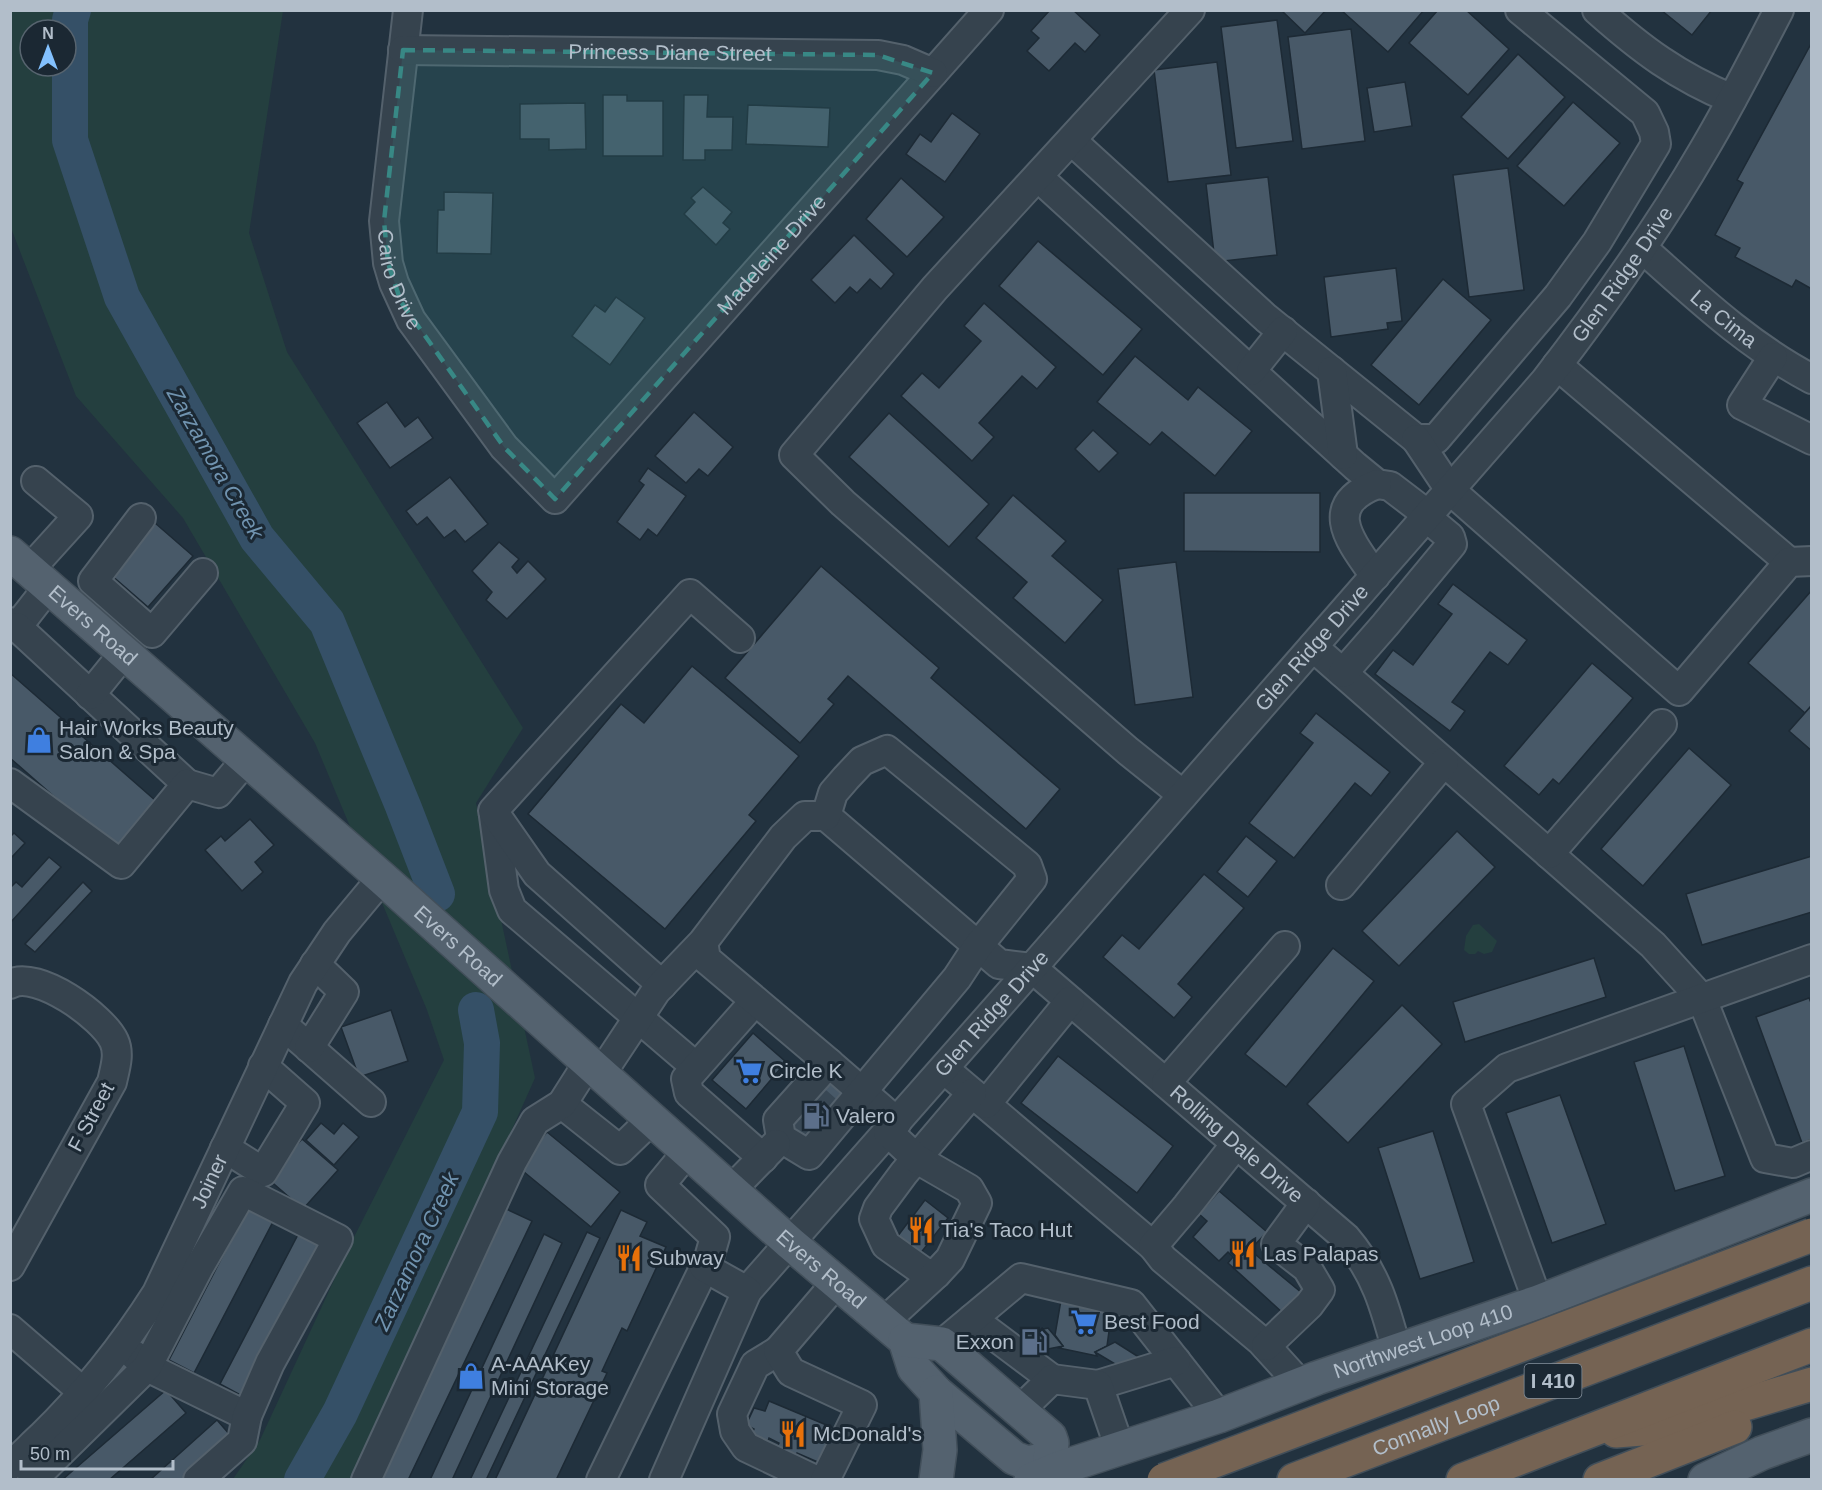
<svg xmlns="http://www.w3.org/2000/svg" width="1822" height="1490" viewBox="0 0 1822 1490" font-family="Arial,sans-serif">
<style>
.green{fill:#243f3f;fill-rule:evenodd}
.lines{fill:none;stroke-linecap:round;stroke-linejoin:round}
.river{stroke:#355067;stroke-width:36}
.building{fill:#485968;stroke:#1d2a35;stroke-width:1.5}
.minor-tunnel{stroke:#384754;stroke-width:28;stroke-dasharray:28 14;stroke-linecap:butt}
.minor-casing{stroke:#54616c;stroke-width:32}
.major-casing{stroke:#424f5a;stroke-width:36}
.highway-casing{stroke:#414e59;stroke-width:36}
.minor{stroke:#36434e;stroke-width:28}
.major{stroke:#54626f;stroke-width:33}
.highway{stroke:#756353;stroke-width:33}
.highway-bridge-casing{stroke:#414e59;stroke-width:36;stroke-linecap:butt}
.highway-bridge{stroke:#756353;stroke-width:33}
.marked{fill:#388885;fill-opacity:0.2;stroke:#388885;stroke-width:4.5;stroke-dasharray:12 8;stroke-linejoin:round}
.labels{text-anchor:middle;stroke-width:6;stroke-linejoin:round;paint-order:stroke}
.shield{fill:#1b2833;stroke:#85919d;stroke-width:1.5}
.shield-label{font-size:20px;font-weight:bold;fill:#b2beca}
.street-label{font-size:21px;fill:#b2beca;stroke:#1b2833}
.poi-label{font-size:21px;fill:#b2beca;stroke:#1b2833;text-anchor:start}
.water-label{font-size:22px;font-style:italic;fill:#7093af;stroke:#1b2833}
</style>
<rect width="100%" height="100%" fill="#22323f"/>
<g class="green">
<path d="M11,11H283L249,233L287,352L523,728L476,803L535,1078L355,1479H233L260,1440L354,1237L444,1060L427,1010L315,743L183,518L76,396L11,228ZM30,30H66V66H30Z"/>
<path d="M1479,924L1497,941L1492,952L1484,954L1478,951L1475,954H1469L1464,950L1466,936L1473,925Z"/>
</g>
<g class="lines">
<g class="river">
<path d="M73,10L70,20V140L122,297L257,538L327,622L403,806L437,894"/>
<path d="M302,1480L340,1413L480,1112L482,1043L476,1010"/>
</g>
</g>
<g class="building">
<path d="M1050,10H1073L1100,35L1085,52L1075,43L1049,71L1027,51L1039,38L1031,31Z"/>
<path d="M1281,10H1326L1305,33Z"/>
<path d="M1341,10H1424L1388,52Z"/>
<path d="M1438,10H1466L1509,49L1468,95L1409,43Z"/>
<path d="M1661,10H1712L1692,35Z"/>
<path d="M1277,20L1293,141L1236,148L1221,27Z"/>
<path d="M1351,29L1365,141L1302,149L1288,37Z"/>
<path d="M1812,42V286L1810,288L1796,280L1792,287L1735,257L1740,248L1715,235L1743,183L1737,180Z"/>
<path d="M1518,54L1565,97L1508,159L1461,117Z"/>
<path d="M1217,62L1231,175L1168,182L1154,70Z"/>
<path d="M1405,82L1412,126L1374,132L1367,88Z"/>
<path d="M603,95H627V101H663V156H603Z"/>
<path d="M684,95H708L707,117H733L732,150H705V160H683Z"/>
<path d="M1573,102L1620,143L1564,206L1517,166Z"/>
<path d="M585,103L586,149L549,150V139H520V104Z"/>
<path d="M748,105L830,108L828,147L746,144Z"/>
<path d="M952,113L980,134L945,182L906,154L920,134L931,142Z"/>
<path d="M1508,168L1524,290L1469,297L1453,175Z"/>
<path d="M1268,177L1277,255L1215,262L1206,184Z"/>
<path d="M901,178L944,217L907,257L866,219Z"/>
<path d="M703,187L732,212L723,223L730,229L716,245L684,214L695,202L691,198Z"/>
<path d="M444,192L493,193L491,254L437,253L438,210H444Z"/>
<path d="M854,235L894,274L881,289L870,279L857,293L850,287L835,303L811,280Z"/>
<path d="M1038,241L1142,329L1103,375L999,286Z"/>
<path d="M1396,268L1402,321L1387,323L1388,329L1331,337L1324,277Z"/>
<path d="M1443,279L1491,320L1419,405L1371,365Z"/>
<path d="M616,297L645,318L610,365L572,336L595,305L605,312Z"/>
<path d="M984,303L1056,367L1037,389L1022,376L979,423L994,437L972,461L901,396L922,373L939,388L981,341L964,326Z"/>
<path d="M1135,356L1188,400L1198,387L1252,431L1215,476L1162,432L1150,445L1097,402Z"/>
<path d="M387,402L405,427L418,417L433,438L390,468L357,423Z"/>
<path d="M694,412L733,447L708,476L699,469L686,483L655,456Z"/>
<path d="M889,413L989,504L949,547L849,457Z"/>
<path d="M1093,430L1118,453L1099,472L1075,449Z"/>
<path d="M648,468L686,496L657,536L648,529L640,540L617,522L644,485L639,481Z"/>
<path d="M450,477L488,524L465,542L455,530L444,538L427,517L417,525L406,511Z"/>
<path d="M1184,493H1320V552L1184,551Z"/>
<path d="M1013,495L1066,541L1052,556L1103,600L1065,643L1013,598L1027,582L976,538Z"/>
<path d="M155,523L193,556L148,607L110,574Z"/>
<path d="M499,542L519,559L512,567L517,573L528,561L546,579L507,619L486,600L492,592L472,571Z"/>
<path d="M1176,562L1193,697L1135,705L1118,569Z"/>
<path d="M821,566L939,668L931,678L1060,789L1026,829L848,676L828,699L834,704L800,743L725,678Z"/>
<path d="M1453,584L1527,640L1508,665L1490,652L1452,702L1465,711L1450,731L1375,674L1393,650L1413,665L1452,614L1438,604Z"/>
<path d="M1812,590V705L1805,713L1748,663Z"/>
<path d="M1592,663L1633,698L1559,784L1553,779L1539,795L1504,766Z"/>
<path d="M692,666L799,756L749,815L756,821L665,929L528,814L621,704L644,723Z"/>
<path d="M10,673L156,801L114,849L10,758Z"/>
<path d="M1812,705V751L1789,731Z"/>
<path d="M1316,713L1390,772L1371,796L1355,783L1294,858L1249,823L1313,743L1300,733Z"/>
<path d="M1689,748L1731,785L1643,886L1601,849Z"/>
<path d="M250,819L274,845L255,862L263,872L242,891L205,850L221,836L225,841Z"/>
<path d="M1457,831L1495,867L1399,966L1362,931Z"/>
<path d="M14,833L25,843L10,859V837Z"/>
<path d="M1246,836L1277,861L1248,897L1217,872Z"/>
<path d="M1812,856V912L1702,945L1686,894Z"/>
<path d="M49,857L61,867L10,923V888L16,882L22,887Z"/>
<path d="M1204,874L1244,908L1178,984L1192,997L1174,1018L1103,957L1122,935L1139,949Z"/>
<path d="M83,882L92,891L35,952L25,944Z"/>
<path d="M1333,948L1374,981L1286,1087L1245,1054Z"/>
<path d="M1594,958L1606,997L1465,1042L1453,1002Z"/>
<path d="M1809,998L1812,1005V1139L1802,1143L1756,1017Z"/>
<path d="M1402,1005L1442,1044L1348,1143L1307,1104Z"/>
<path d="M391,1010L408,1061L359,1077L341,1027Z"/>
<path d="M753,1033L786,1062L746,1109L712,1080Z"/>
<path d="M1684,1046L1725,1176L1675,1191L1634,1062Z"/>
<path d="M1058,1056L1173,1146L1137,1193L1021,1103Z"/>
<path d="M830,1082L847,1098L804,1147L787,1132Z"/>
<path d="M1560,1095L1606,1224L1552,1243L1506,1113Z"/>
<path d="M321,1123L334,1134L343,1123L359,1137L334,1165L306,1140Z"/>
<path d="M1433,1131L1474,1262L1420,1279L1378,1148Z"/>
<path d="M547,1132L620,1192L591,1227L518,1167Z"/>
<path d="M302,1139L338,1170L303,1209L267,1178Z"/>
<path d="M1219,1191L1267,1232L1250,1250L1302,1293L1284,1314L1228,1263L1233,1257L1228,1252L1219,1261L1193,1237L1207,1221L1199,1214Z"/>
<path d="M925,1200L948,1218L916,1259L894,1241Z"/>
<path d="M250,1203L276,1216L194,1373L169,1360Z"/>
<path d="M504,1208L532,1221L408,1480H374Z"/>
<path d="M621,1210L647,1222L640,1236L666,1247L627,1331L622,1328L602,1371L607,1373L556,1480H495Z"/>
<path d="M302,1227L328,1241L246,1398L220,1384Z"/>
<path d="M587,1232L600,1238L486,1480H470Z"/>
<path d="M544,1234L562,1243L452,1480H430Z"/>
<path d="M1061,1300L1112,1309L1107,1346L1095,1352L1097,1356L1059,1348L1063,1346L1055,1335Z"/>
<path d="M1048,1328L1063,1346L1023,1354L1003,1338Z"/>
<path d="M1115,1342L1153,1366L1130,1373L1095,1352Z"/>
<path d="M166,1390L186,1413L109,1480H62Z"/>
<path d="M769,1401L836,1429L820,1463L797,1453L794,1460L775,1452L779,1443L769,1438L766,1447L749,1440L754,1429L746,1425L754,1408L765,1411Z"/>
<path d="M217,1420L237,1443L195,1480H150Z"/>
</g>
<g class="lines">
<g class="minor-tunnel">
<path d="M815,1099L832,1114"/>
<path d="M800,1117L817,1132"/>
</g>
<defs>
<g id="minor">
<path id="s1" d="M408,10L384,221L388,263L394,283L411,320L504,447L555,499L989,10"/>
<path d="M1597,10C1642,50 1677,76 1732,99"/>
<path id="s2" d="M403,50L878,55L903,60L933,73"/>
<path d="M1072,141L1266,318L1416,439H1436L1558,296L1597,242L1656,144L1654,132L1645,113L1520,10"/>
<path d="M1038,177L1355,466L1377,484L1390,486L1428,515"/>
<path id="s3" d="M1642,248C1696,296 1747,345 1812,379"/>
<path d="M1773,357L1742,405L1812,440"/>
<path d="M1557,365L1789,562"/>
<path d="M1251,371L1283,331"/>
<path d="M1332,371L1343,455"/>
<path d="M1416,439L1450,490L1679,691L1789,562L1812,561"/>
<path d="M141,518L93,581L152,633L203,573"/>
<path d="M30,569L78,516L36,481"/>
<path d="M1375,576C1351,542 1320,506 1377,484"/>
<path d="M10,622L17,627L49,586"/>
<path d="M17,627L187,784"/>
<path d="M1313,647L1653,945L1702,999L1765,1158L1793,1163L1812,1155"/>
<path d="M1343,673L1385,625L1452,544L1450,537L1426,517"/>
<path d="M90,695L124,653"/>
<path d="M10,783L121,864L187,784L218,793L246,760"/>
<path d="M1183,795L1128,751L843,503L794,455L935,288L1190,10"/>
<path d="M494,816L504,890L512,910L696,1067"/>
<path id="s4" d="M826,816L999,964L1032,968L1346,1238C1376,1273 1385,1307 1397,1351"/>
<path d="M1549,854L1662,724"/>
<path d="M1341,885L1444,762"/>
<path d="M10,984C37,969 103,1017 114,1041C120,1054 115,1068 112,1082L10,1266"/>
<path d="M662,985L537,874L493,811L690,594L740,638"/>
<path d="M755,1001L686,1079L689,1093L763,1158"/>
<path d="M283,1025L371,1102"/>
<path d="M309,1048L344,992L315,964"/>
<path d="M829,1063L897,1122"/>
<path d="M944,1069L1153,1246"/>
<path d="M601,1074L656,991L703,942L783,837L805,816H826L833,793L846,778L862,761L887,750L1027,865L1032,879L978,946L957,978L809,1155L781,1138L778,1120L829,1063L706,959L703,942"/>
<path d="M1166,1083L1285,946"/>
<path d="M562,1104L620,1150L652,1119"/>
<path d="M986,1104L1070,1001"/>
<path d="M1236,1144L1187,1206L1153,1246L1163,1259L1261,1341L1300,1384"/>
<path d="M225,1148L263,1172L305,1103L263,1066"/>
<path d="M731,1190L776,1144"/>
<path d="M936,1274L924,1272L886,1245L874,1219L878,1208L904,1173L972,1093"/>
<path id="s5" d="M747,1291L1032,968L1545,381C1602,307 1656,232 1703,151C1730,106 1754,58 1779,10"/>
<path d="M1538,1302L1466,1104L1507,1068L1812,959"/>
<path d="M972,1319L1052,1379"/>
<path d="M884,1322L936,1274L950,1259L977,1203L969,1189L917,1159L888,1132"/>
<path d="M10,1329L83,1392"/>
<path d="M942,1344L1021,1278L1131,1304L1219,1416"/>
<path d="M1266,1346L1309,1305L1320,1290L1307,1268L1276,1244L1306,1203"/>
<path d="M778,1351L755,1365L732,1414L735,1431L746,1447L815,1480"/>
<path d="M134,1355L147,1367L247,1416"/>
<path d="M1098,1385L1176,1361"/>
<path d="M1020,1410L1052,1379L1098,1385L1120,1449"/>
<path id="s6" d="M10,1466C21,1457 31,1446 41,1437C85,1394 124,1345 157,1293L303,983L337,932L382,878"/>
<path d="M32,1480L147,1367L199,1267L243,1191L338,1239L270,1363L247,1416L242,1441L198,1480"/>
<path d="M366,1480L512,1162L535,1121L562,1104L588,1063"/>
<path d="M601,1480L709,1258L715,1237L660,1185L688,1151"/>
<path d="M664,1480L747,1291L704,1267"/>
<path d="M825,1480L862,1405L791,1372L778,1351L837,1282"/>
</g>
<g id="major">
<path id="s7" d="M10,553L382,878L790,1243L905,1340L914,1368L936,1392L1014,1458L1027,1463L1050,1458"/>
<path d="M905,1340L942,1344L1050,1437L1052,1443L1050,1458L1061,1472"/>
<path d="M936,1480L940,1450L936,1392"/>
<path id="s8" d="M1031,1480L1057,1469L1219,1416L1317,1378L1538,1302L1812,1195"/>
<path d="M1705,1480L1762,1453L1812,1435"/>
</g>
<g id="highway">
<path d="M1616,1431L1668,1427L1812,1384"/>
<path id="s9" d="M1294,1480L1812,1283"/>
<path d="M1463,1480L1812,1345"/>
<path d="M1600,1480L1735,1427"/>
</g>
</defs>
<use href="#minor" class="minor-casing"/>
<use href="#major" class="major-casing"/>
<use href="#highway" class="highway-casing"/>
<use href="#minor" class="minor"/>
<use href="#major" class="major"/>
<use href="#highway" class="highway"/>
<defs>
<path id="highway-bridge" d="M1164,1480L1812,1235"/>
</defs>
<use href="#highway-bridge" class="highway-bridge-casing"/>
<use href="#highway-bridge" class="highway-bridge"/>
</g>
<path class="marked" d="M403,50L878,55L933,73L555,499L504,447L401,302L388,263L384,221Z"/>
<defs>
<symbol id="shop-bare" viewBox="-9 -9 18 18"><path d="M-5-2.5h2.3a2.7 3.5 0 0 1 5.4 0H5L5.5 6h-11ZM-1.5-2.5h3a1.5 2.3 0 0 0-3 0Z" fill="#3f7fe0" stroke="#1b2833" stroke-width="2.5" paint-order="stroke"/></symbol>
<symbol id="supermarket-bare" viewBox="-9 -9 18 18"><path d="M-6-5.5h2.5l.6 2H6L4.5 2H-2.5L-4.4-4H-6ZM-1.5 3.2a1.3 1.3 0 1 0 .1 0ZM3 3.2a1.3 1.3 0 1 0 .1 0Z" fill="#3f7fe0" stroke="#1b2833" stroke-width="2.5" paint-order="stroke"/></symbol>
<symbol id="fuel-bare" viewBox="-9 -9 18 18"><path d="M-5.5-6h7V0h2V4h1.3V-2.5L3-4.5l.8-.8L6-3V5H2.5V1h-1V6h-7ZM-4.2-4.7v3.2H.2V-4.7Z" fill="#5c6f8a" stroke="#1b2833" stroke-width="2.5" paint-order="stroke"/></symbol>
<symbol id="restaurant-bare" viewBox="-9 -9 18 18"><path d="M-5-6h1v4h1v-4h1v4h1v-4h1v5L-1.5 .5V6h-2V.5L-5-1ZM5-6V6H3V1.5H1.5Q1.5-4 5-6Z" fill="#e8710a" stroke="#1b2833" stroke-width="2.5" paint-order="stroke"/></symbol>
</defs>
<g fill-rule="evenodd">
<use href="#shop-bare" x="20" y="721" width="38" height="38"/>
<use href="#supermarket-bare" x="730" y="1052" width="38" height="38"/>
<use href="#fuel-bare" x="797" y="1097" width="38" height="38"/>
<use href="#restaurant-bare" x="902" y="1211" width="38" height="38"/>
<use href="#restaurant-bare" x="1224" y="1235" width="38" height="38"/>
<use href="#restaurant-bare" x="610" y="1239" width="38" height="38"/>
<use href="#supermarket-bare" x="1065" y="1303" width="38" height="38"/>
<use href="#fuel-bare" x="1015" y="1323" width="38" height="38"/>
<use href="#shop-bare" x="452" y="1357" width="38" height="38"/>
<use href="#restaurant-bare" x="774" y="1415" width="38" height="38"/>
</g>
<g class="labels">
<rect class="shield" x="1524.5" y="1364" width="57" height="34" rx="4.5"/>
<g class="shield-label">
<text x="1553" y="1388">I 410</text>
</g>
<g class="street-label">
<text dy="7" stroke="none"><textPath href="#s2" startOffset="267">Princess Diane Street</textPath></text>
<text dy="7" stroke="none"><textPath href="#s1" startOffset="873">Madeleine Drive</textPath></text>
<text dy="7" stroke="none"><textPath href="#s5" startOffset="1342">Glen Ridge Drive</textPath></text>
<text dy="7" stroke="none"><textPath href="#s1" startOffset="273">Cairo Drive</textPath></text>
<text dy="7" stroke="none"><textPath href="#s3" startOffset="108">La Cima</textPath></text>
<text dy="7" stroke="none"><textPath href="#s7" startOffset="110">Evers Road</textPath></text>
<text dy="7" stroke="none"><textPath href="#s5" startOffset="856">Glen Ridge Drive</textPath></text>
<text dy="7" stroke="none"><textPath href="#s7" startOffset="596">Evers Road</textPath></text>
<text dy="7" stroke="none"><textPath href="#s5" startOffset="370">Glen Ridge Drive</textPath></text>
<text transform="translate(91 1117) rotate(-62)" y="7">F Street</text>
<text dy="7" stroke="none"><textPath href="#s4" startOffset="531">Rolling Dale Drive</textPath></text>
<text dy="7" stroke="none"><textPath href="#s6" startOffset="351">Joiner</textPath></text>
<text dy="7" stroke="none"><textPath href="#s7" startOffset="1082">Evers Road</textPath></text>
<text dy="7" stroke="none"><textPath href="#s8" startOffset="416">Northwest Loop 410</textPath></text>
<text dy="7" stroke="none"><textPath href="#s9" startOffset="152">Connally Loop</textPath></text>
</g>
<g class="poi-label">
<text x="59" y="735">Hair Works Beauty<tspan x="59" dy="24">Salon &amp; Spa</tspan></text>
<text x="769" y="1078">Circle K</text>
<text x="836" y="1123">Valero</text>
<text x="941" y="1237">Tia's Taco Hut</text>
<text x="1263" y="1261">Las Palapas</text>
<text x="649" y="1265">Subway</text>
<text x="1104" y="1329">Best Food</text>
<text x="1014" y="1349" text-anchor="end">Exxon</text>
<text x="491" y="1371">A-AAAKey<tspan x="491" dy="24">Mini Storage</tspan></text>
<text x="813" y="1441">McDonald's</text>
</g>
<g class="water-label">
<text transform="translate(216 463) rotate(60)" y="8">Zarzamora Creek</text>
<text transform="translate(416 1251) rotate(-65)" y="8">Zarzamora Creek</text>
</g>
</g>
<rect width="1822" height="1490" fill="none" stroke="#b2beca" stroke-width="24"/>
<g transform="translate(48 48)"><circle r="28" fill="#1b2833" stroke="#57646f" stroke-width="1.5"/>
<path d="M0-4.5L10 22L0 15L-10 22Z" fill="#83c1fe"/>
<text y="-9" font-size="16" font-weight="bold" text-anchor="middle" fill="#b2beca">N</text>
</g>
<path d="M21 1460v9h152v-9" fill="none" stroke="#b2beca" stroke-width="3"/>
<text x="30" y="1460" font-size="18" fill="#b2beca" stroke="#1b2833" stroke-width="4.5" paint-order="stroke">50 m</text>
</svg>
